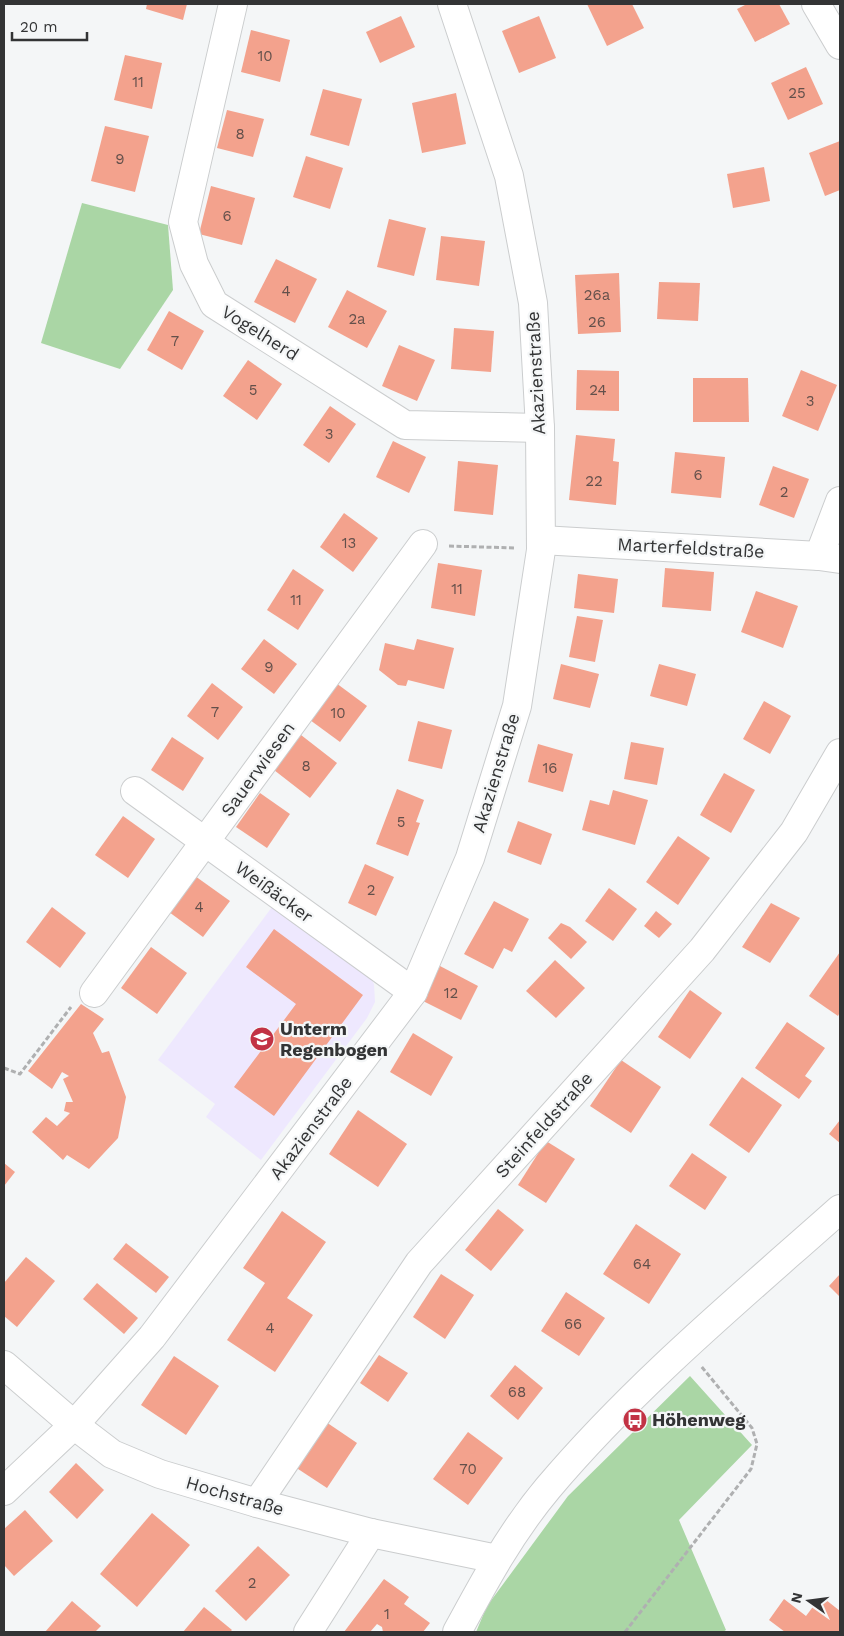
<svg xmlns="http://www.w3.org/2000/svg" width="844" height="1636" viewBox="0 0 844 1636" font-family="'Work Sans',sans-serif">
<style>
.education{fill:#eee8fe}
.green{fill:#aad6a5}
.building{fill:#f3a28d}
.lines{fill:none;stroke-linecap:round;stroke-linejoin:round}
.minor-casing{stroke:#cbcdce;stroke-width:30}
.path{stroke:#afb0b1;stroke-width:3;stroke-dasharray:5 2.5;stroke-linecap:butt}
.minor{stroke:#fff;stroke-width:28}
.labels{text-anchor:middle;stroke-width:4.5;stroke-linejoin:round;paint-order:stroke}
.number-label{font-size:15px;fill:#63504b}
.street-label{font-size:18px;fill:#333435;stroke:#f4f6f7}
.poi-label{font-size:18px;font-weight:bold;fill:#333435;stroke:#f4f6f7;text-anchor:start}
</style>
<rect width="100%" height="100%" fill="#f4f6f7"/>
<path class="education" d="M272,907L366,970L374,984L375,1002L367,1018L261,1160L206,1117L215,1104L158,1060Z"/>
<g class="green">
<path d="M82,203L168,225L173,290L120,369L41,343Z"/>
<path d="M690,1376L752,1445L679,1520L726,1630L723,1632H476L487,1606L568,1496Z"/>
</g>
<g class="building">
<path d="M147,4H187L183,20L146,9Z"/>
<path d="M587,4H632L644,28L607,46Z"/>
<path d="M747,4H779L790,24L755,42L737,9Z"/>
<path d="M401,16L415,47L380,63L366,32Z"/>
<path d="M539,16L556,58L519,73L502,31Z"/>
<path d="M251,30L290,40L280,82L241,72Z"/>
<path d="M125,55L162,63L152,109L114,100Z"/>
<path d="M806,67L823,104L788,120L771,83Z"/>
<path d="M323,89L362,99L349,146L310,135Z"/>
<path d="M456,93L466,144L422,153L412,103Z"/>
<path d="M227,110L264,119L253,157L217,148Z"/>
<path d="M105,126L149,136L135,192L91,181Z"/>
<path d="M840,141V190L825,196L809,153Z"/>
<path d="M306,156L343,168L330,209L293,197Z"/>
<path d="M764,167L770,201L733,208L727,174Z"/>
<path d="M211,186L255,198L242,245L199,234Z"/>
<path d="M389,219L426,228L414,276L377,267Z"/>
<path d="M441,236L485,241L479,286L436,280Z"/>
<path d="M276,259L317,279L295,323L254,302Z"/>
<path d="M619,273L621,332L578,334L575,275Z"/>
<path d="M659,282L700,283L698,321L657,319Z"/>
<path d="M347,290L387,311L367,348L328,327Z"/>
<path d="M169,311L204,331L182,370L147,350Z"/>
<path d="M454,328L494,331L491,372L451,369Z"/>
<path d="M399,345L435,360L417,401L382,386Z"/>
<path d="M248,360L282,384L257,420L223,396Z"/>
<path d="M577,370L619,371V411L576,410Z"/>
<path d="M801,370L837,385L818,431L782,416Z"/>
<path d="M693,378H748L749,422H693Z"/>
<path d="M330,406L356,424L329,463L303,445Z"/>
<path d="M576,435L615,439L613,461L619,462L616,505L569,500Z"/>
<path d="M393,441L426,457L409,493L376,477Z"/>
<path d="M675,452L725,457L721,498L671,493Z"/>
<path d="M458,461L498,465L493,515L454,511Z"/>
<path d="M773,466L809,479L794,518L759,505Z"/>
<path d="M344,513L378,538L353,572L320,547Z"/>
<path d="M438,563L482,570L475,616L431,608Z"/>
<path d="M665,568L714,572L711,611L662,607Z"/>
<path d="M293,569L324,590L298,630L267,610Z"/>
<path d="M578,574L618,579L614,613L574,608Z"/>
<path d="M756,591L798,606L783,648L741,632Z"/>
<path d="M577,616L603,620L595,662L569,657Z"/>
<path d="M264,639L297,664L274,694L241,669Z"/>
<path d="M417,639L454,648L444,689L408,680L406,686L398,685L379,670L385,643L414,650Z"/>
<path d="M561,664L599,674L590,708L553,699Z"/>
<path d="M659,664L696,674L687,706L650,696Z"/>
<path d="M212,683L243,707L218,740L187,716Z"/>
<path d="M336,683L367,706L340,742L310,720Z"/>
<path d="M764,701L791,716L770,754L743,739Z"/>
<path d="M418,721L452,730L442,769L408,761Z"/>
<path d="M301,735L337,763L310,798L274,770Z"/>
<path d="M172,737L204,758L183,791L151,770Z"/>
<path d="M631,742L664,748L657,785L624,779Z"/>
<path d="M538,744L573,754L563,792L528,782Z"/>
<path d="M724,773L755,790L731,833L700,815Z"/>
<path d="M397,789L424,800L416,822L420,823L408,856L376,844Z"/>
<path d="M613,790L648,800L635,845L582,830L590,800L609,805Z"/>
<path d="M260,793L290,814L267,848L236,827Z"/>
<path d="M123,816L155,839L128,878L95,855Z"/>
<path d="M518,821L552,834L541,865L507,852Z"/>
<path d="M678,836L710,858L678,905L646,882Z"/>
<path d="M365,864L394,877L376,916L348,903Z"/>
<path d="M195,876L230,901L203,937L169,912Z"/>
<path d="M609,888L637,909L613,941L585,921Z"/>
<path d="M494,901L529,919L512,952L504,948L493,969L464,954Z"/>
<path d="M771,903L800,918L770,963L742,947Z"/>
<path d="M52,907L86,933L60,968L26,942Z"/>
<path d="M656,911L672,924L659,938L644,926Z"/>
<path d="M561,923L570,927L587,942L571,959L548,938Z"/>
<path d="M274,929L363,995L274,1116L234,1087L296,1004L246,967Z"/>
<path d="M151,947L187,973L157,1014L121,988Z"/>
<path d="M840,952V1012L838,1016L809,996Z"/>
<path d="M555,960L585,988L556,1018L526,991Z"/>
<path d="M440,966L478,986L461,1020L423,1001Z"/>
<path d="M690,990L722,1013L690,1059L658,1037Z"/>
<path d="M81,1004L104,1019L93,1033L102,1053L109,1051L126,1097L118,1138L89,1169L67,1155L63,1160L32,1132L46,1117L57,1126L70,1113L64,1111L66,1102H73L63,1079L69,1076L62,1072L52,1089L28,1071Z"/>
<path d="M787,1022L825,1048L805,1076L812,1081L799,1099L755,1068Z"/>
<path d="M413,1033L453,1057L431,1096L390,1072Z"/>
<path d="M621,1060L661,1087L631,1133L590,1106Z"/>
<path d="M742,1077L782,1105L749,1153L709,1125Z"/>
<path d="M358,1110L407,1144L378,1187L329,1154Z"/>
<path d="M840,1120V1143L829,1134Z"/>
<path d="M546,1141L575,1159L546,1203L518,1185Z"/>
<path d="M692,1153L727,1177L705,1210L669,1186Z"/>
<path d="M4,1163L15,1172L4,1186Z"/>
<path d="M498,1209L524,1230L491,1271L465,1250Z"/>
<path d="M282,1211L326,1242L287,1298L313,1315L275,1372L227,1340L265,1283L243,1268Z"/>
<path d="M636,1224L681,1254L649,1304L603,1274Z"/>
<path d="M126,1243L169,1277L156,1293L113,1259Z"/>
<path d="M26,1257L55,1281L17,1327L4,1316V1283Z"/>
<path d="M441,1274L474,1295L445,1339L413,1317Z"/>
<path d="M840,1274V1297L829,1286Z"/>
<path d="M97,1283L138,1318L124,1334L83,1299Z"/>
<path d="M566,1292L605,1318L579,1356L541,1331Z"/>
<path d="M379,1355L408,1373L388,1402L360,1383Z"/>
<path d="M174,1356L219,1386L186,1435L141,1405Z"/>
<path d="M515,1365L543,1388L518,1420L490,1396Z"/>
<path d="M326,1422L357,1443L327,1488L295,1467Z"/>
<path d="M468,1432L503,1458L468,1505L433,1479Z"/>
<path d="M76,1463L104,1490L77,1519L49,1492Z"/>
<path d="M25,1510L53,1541L14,1576L4,1565V1529Z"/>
<path d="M152,1513L190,1545L137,1607L100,1574Z"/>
<path d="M258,1546L290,1575L246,1621L215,1591Z"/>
<path d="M384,1579L409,1597L404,1604L430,1623L423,1632H383L382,1627L377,1624L370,1632H344Z"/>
<path d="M821,1596L840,1611V1632H785L769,1620L784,1599L806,1616Z"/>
<path d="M72,1601L101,1626L95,1632H45Z"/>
<path d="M204,1607L232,1630L230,1632H183Z"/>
</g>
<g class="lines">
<defs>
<g id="minor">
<path d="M233,4L183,222L194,264L214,304L405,425L540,428"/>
<path d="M816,4L840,45"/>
<path d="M541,540L819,556L840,559"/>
<path d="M819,556L840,501"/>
<path d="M135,791L413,992"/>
<path d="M94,993L423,544"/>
<path d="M4,1365L74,1425L112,1454L160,1474L257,1503L371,1533L497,1559"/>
<path d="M4,1491L74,1425L152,1337L413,992L470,858L517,706L541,550L540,428L533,303L509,176L452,4"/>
<path d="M257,1503L419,1263L702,950L794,832L840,753"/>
<path d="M308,1632L371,1533"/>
<path d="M457,1632C484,1582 511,1532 548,1488C635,1385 740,1298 840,1209"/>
</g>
</defs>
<use href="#minor" class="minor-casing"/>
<g class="path">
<path d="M449,546L515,548"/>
<path d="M4,1068L20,1074L71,1007"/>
<path d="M625,1632L751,1469L757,1444L752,1428L701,1366"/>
</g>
<use href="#minor" class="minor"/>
</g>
<defs>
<symbol id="school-disc" viewBox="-11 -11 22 22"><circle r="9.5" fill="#c23244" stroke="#f4f6f7"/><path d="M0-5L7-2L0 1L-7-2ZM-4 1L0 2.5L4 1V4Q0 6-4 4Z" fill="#fff"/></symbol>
<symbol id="bus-disc" viewBox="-11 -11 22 22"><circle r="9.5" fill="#c23244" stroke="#f4f6f7"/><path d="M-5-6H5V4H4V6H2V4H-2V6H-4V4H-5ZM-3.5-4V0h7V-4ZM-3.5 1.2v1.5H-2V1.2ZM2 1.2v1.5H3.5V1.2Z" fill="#fff"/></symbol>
</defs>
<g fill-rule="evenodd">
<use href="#school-disc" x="248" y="1025" width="28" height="28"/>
<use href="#bus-disc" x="621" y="1406" width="28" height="28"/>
</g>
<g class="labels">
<g class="number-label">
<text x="265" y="61">10</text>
<text x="138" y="87">11</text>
<text x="797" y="98">25</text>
<text x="240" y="139">8</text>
<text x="120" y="164">9</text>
<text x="227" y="221">6</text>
<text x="286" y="296">4</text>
<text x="597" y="300">26a</text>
<text x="357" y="324">2a</text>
<text x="597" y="327">26</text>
<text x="175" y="346">7</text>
<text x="253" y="395">5</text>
<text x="598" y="395">24</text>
<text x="810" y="406">3</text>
<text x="329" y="439">3</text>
<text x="698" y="480">6</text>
<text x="594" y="486">22</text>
<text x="784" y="497">2</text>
<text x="349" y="548">13</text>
<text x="457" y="594">11</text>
<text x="296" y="605">11</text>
<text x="269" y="672">9</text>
<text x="215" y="717">7</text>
<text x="338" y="718">10</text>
<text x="306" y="771">8</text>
<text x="550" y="773">16</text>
<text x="401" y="827">5</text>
<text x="371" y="895">2</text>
<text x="199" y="912">4</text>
<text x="451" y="998">12</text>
<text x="642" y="1269">64</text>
<text x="573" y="1329">66</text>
<text x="270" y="1333">4</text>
<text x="517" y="1397">68</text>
<text x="468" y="1474">70</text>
<text x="252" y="1588">2</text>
<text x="387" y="1619">1</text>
</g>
<g class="street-label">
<text transform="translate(260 333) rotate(32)" y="6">Vogelherd</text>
<text transform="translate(536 373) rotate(-93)" y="6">Akazienstraße</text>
<text transform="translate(691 548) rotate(3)" y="6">Marterfeldstraße</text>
<text transform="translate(258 769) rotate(-54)" y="6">Sauerwiesen</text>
<text transform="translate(496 773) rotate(-73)" y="6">Akazienstraße</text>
<text transform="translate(274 892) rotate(36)" y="6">Weißäcker</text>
<text transform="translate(544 1125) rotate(-48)" y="6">Steinfeldstraße</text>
<text transform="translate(311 1128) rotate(-53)" y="6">Akazienstraße</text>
<text transform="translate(235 1496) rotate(16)" y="6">Hochstraße</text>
</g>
<g class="poi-label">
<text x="280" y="1035">Unterm<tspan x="280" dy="21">Regenbogen</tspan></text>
<text x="652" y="1426">Höhenweg</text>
</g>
</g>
<rect width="844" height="1636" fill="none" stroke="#333435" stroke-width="10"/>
<g transform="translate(809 1601) rotate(284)" stroke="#f4f6f7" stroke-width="4" paint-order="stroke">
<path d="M0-4L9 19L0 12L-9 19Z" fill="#333435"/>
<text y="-8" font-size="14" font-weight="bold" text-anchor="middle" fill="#333435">N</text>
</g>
<path d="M12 32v8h75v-8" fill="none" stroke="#333435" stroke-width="2.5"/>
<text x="20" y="32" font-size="15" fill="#333435" stroke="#f4f6f7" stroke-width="4" paint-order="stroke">20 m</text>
</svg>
